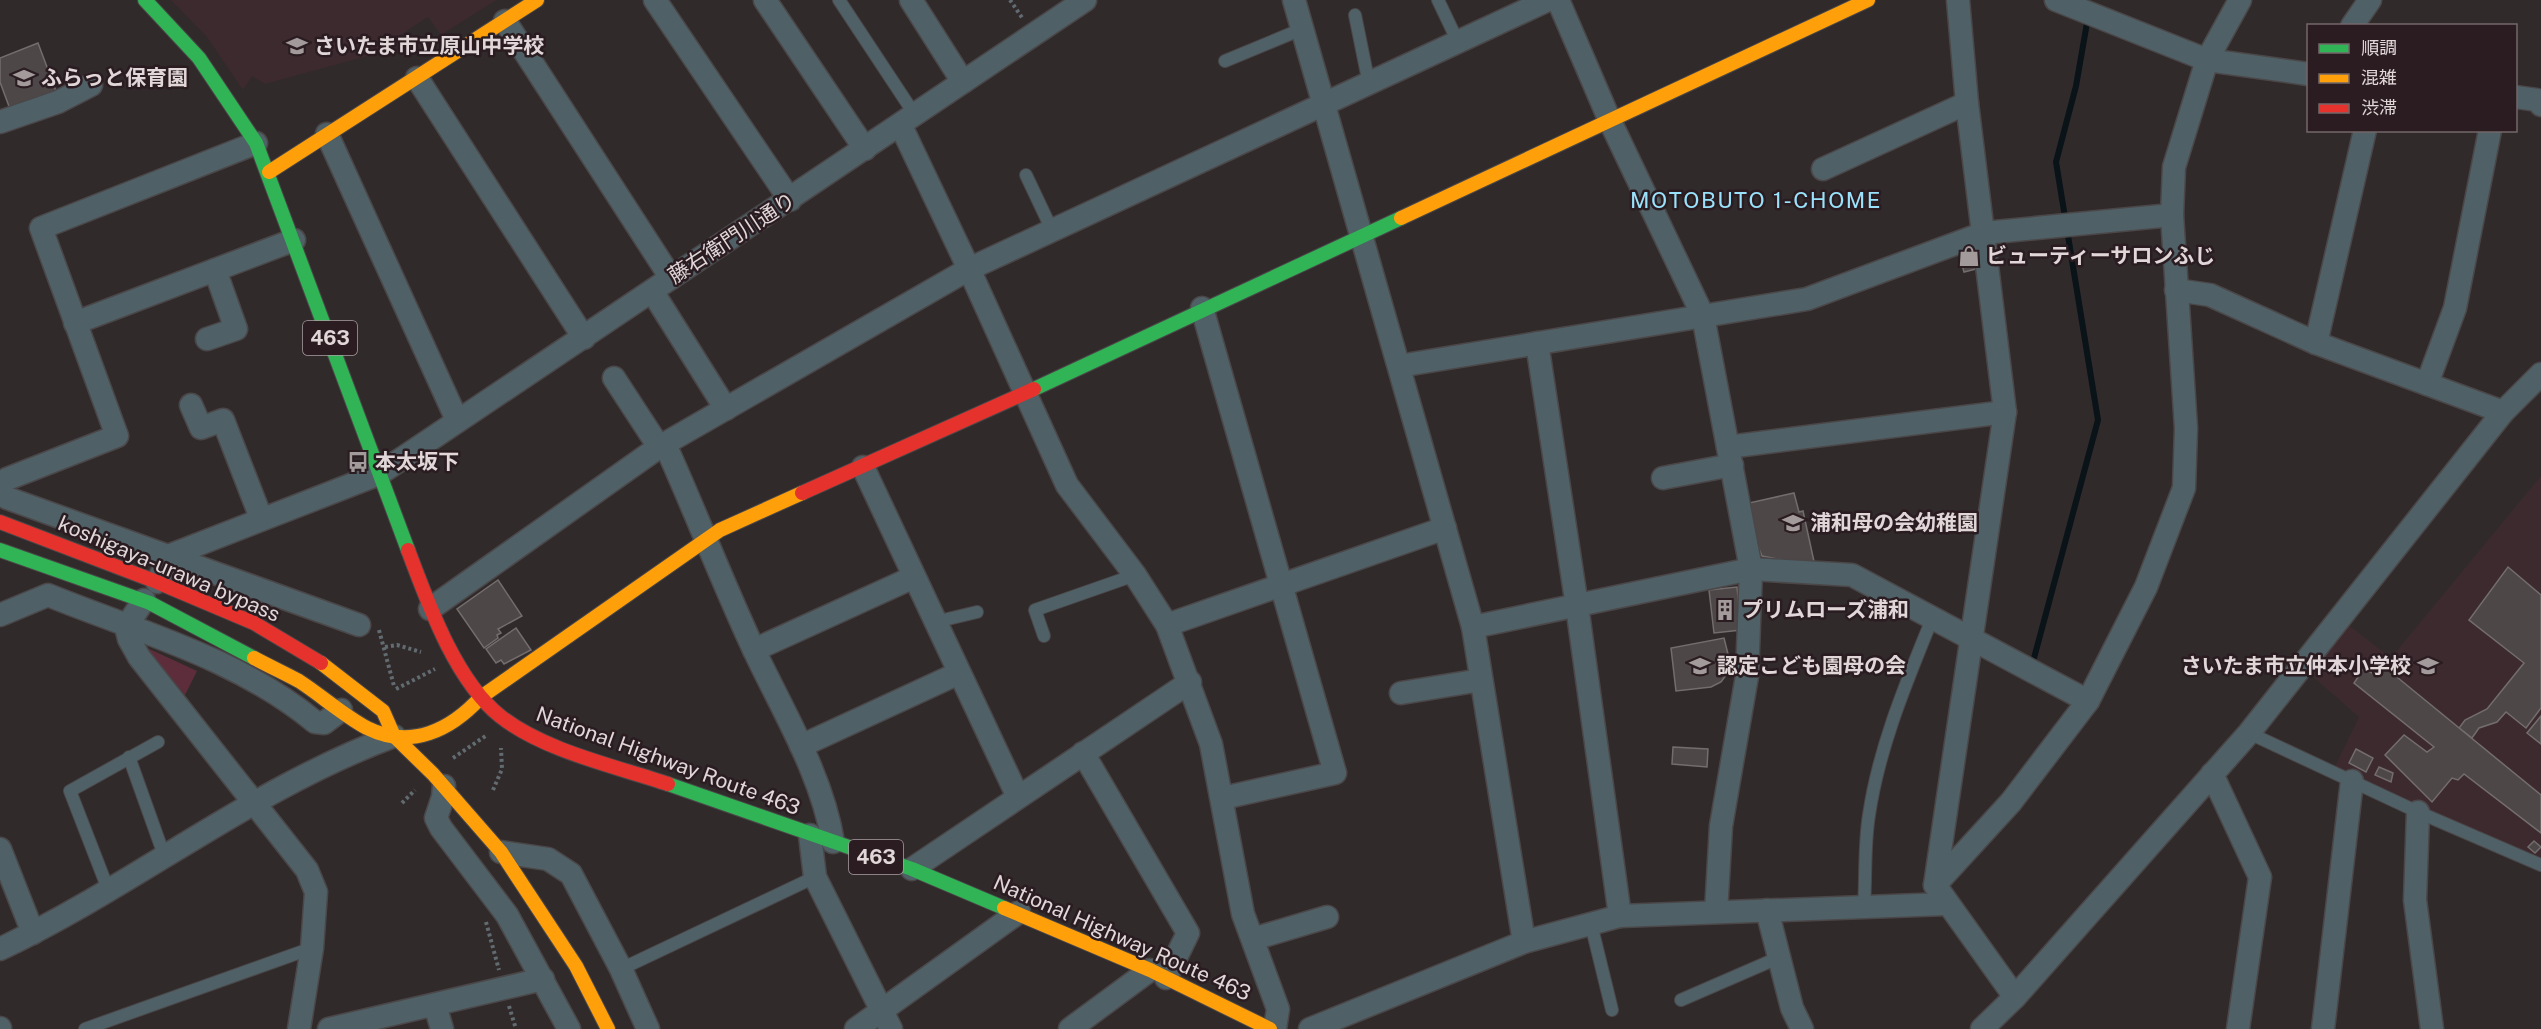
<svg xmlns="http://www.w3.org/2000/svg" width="2541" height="1029" viewBox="0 0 2541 1029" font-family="'Public Sans','Noto Sans JP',sans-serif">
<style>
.built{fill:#3d2a2f}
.green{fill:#5d2d3b}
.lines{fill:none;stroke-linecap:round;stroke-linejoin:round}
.stream{stroke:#091318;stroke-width:6}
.building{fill:#4d4748;stroke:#736d6e;stroke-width:1.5}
.lane-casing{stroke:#4b4748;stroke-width:14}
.street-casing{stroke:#4b4748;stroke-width:25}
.fast-casing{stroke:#4b4748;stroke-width:16}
.slow-casing{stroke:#4b4748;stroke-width:16}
.jam-casing{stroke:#4b4748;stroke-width:16}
.path{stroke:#626b70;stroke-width:4;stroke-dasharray:3 3;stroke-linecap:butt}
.lane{stroke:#4f6167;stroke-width:12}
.street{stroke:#4f6167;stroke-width:22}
.fast{stroke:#30b455;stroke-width:14}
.slow{stroke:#ff9f0a;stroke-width:14}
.jam{stroke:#e5322d;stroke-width:14}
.labels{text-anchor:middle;stroke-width:5;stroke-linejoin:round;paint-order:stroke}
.shield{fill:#2a1c20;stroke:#aa9fa2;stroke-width:1.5}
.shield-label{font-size:20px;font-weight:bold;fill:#e1d7d9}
.poi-label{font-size:21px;font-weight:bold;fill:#e1d7d9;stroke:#2a1c20;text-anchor:start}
.street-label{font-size:21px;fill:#e1d7d9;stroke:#2a1c20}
.neighbourhood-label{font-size:22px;letter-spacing:1.5px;fill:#9ae2fc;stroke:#2a1c20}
</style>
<rect width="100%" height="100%" fill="#302a2b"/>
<g class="built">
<path d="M171,0H496L441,35L428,17L367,56L265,84L252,76L243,90L207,37Z"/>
<path d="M2541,476V860L2334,769L2359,717L2309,673L2347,624L2391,658Z"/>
</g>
<path class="green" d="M145,647L197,671L185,695Z"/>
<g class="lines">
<path class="stream" d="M2034,658L2098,420L2056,162L2076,86L2088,17"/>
</g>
<g class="building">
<path d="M38,43L56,91L10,109L0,82V58Z"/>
<path d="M1973,245L1980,268L1964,272L1958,250Z"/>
<path d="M1794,493L1799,512L1803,511L1815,566L1762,556L1757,544L1749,503Z"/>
<path d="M2508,567L2541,595V708L2526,728L2506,712L2497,722L2479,728L2472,738L2459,728L2465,720L2487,709L2524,663L2469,620Z"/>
<path d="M498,580L522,616L498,629L501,633L497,635L498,638L484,648L457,609Z"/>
<path d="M1737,587L1741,630L1714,633L1709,590Z"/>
<path d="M516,628L531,650L504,664L501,660L496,663L486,649Z"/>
<path d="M1724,638L1729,658L1727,674L1721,682L1711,687L1676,691L1671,648Z"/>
<path d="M2381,664L2541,795V833L2464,774L2458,780L2452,778L2432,802L2385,755L2404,735L2427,752L2434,747L2354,683L2364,668L2372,673Z"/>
<path d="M2541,716V744L2527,733Z"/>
<path d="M1673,747L1708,749L1707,767L1672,764Z"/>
<path d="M2356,749L2373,758L2366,772L2349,763Z"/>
<path d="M2379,767L2393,773L2391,782L2375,775Z"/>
<path d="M2534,841L2541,847L2535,853L2528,847Z"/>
</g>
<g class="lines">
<defs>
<g id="lane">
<path d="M839,0L915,115"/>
<path d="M1438,0L1458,42"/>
<path d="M1355,15L1369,84"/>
<path d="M1225,61L1302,29"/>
<path d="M1026,175L1052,230"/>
<path d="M935,622L977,612"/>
<path d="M1044,636L1035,610L1135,575"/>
<path d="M2249,733L2418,812L2541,865"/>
<path d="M129,757L164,855"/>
<path d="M108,889L70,791L158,742"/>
<path d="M1864,907C1866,877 1864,845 1869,815C1879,747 1906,683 1932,619"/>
<path d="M1591,924L1612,1010"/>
<path d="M621,969L815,877"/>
<path d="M1681,1000L1780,957"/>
<path d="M85,1029L312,948"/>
</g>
<g id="street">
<path d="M655,0L790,200"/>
<path d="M765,0L865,149"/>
<path d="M911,0L963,82"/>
<path d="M1294,0L1473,627L1524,942"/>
<path d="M1558,0L1610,121L1703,316L1751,569L1747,676L1721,826L1716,912"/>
<path d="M1958,0L1967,103L2005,412L1935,885L2015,997"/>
<path d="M2056,0L2207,60L2308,74"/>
<path d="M505,21L671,278"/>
<path d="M2352,26L2370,0"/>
<path d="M417,78L584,338"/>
<path d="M2516,97L2537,100L2541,105"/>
<path d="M0,122L58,102L91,85"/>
<path d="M901,126L969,269L1067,485L1135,575L1167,625L1211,744L1243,914L1278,1009L1275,1029"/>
<path d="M327,134L457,420"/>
<path d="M1823,169L1967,103"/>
<path d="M2176,290L2210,295L2316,343L2503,412"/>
<path d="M652,291L726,409"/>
<path d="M1202,308L1335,773L1223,798"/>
<path d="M75,323L294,240"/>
<path d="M207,339L236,329L215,270"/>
<path d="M1537,343L1577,606L1620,916"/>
<path d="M2316,343L2365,130"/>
<path d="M1399,366L1807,299L1984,233L2172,215"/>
<path d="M614,378L659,447L668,451C698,518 724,586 755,652C784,713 822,775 833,842"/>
<path d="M2427,384L2455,308L2490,130"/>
<path d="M191,405L201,428L223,420L261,518"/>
<path d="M1728,447L2005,412"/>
<path d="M863,467L1018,797"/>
<path d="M1663,478L1732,465"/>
<path d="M0,485L7,479L117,436L41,228L256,143"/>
<path d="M0,492L7,498L359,625"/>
<path d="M157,582L171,555L379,474L1085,0"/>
<path d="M144,600L126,627L129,639L139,657L307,870L316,892L312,948L299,1029"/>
<path d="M430,609L659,447L969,269L1548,0"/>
<path d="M0,615L48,595C139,632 238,658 315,722L324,723L341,710"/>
<path d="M1167,625L1445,528"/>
<path d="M1473,627L1751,569L1852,575L2088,701"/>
<path d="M754,650L914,577"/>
<path d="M1401,693L1481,680"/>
<path d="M801,746L959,673"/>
<path d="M1083,753L1188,933L1166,978"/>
<path d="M2212,774L2260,877L2238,1029"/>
<path d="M444,786L443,797L436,818L441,828L507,915L569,1029"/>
<path d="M2418,812L2415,900L2432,1029"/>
<path d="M810,835L815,877L891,1029"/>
<path d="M0,849L33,933"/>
<path d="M501,852L548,859L571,874L621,969L648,1029"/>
<path d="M912,869L1190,682"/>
<path d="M1935,885L2011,802L2088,701L2146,587L2184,488L2186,428L2172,215L2174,167L2207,60L2240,0"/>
<path d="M1767,910L1792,1008L1802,1029"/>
<path d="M1253,939L1327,917"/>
<path d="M0,949C135,885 253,788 394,736"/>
<path d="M435,1005L442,1029"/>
<path d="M0,1028V1029"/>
<path d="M329,1029L543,979"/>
<path d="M856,1029L1019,912"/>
<path d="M1070,1029L1150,970"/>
<path d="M1310,1029L1524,942L1620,916L1946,904"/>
<path d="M1982,1029L2015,997L2249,733L2503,412L2541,374"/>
<path d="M2323,1029L2352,781"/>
</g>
<g id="fast">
<path d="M145,0L199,58L256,143L408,550"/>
<path d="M1034,389L1401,218"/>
<path d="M0,550L150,603L254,658"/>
<path d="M668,784L912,869L1004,908"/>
</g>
<g id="slow">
<path d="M269,172L537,0"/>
<path d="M1401,218L1868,0"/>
<path d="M254,658C269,666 284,673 299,681C322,696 343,715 367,728C411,750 451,730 481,697"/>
<path d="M321,663L383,711L394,736L433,774L501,852L576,966L608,1029"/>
<path d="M481,697L720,530L802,493"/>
<path d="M1004,908L1150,970L1270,1029"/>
</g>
<g id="jam">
<path d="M802,493L1034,389"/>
<path d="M0,522L157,582L254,623L321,663"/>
<path d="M408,550C428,603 455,680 500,716C544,751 615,766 668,784"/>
</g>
</defs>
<use href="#lane" class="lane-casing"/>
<use href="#street" class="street-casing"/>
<use href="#fast" class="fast-casing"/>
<use href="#slow" class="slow-casing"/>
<use href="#jam" class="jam-casing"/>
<g class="path">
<path d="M1010,0L1023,19"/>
<path d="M379,630L394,686"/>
<path d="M385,647L397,645L421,652"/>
<path d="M396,689L435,669"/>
<path d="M453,758L487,735"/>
<path d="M493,790L502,769L501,748"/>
<path d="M402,803L415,790"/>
<path d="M486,922L499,970"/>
<path d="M509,1006L516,1029"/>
</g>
<use href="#lane" class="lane"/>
<use href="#street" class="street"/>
<use href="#fast" class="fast"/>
<use href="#slow" class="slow"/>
<use href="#jam" class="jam"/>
</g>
<defs>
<symbol id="school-bare" viewBox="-9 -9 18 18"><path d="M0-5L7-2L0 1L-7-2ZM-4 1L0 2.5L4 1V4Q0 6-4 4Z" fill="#a39a9c" stroke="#2a1c20" stroke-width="2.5" paint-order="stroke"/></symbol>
<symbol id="shop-bare" viewBox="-9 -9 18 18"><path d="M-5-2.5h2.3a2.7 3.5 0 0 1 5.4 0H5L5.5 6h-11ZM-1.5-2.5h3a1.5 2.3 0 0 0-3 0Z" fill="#a39a9c" stroke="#2a1c20" stroke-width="2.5" paint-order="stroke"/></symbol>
<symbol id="bus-bare" viewBox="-9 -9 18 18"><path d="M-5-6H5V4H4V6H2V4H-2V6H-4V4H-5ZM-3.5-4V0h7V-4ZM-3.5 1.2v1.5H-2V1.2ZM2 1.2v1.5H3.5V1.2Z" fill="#a39a9c" stroke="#2a1c20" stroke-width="2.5" paint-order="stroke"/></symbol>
<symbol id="building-bare" viewBox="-9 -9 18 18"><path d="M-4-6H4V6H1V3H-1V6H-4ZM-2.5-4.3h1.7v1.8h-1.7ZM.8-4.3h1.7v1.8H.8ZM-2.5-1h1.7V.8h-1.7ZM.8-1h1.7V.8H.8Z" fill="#a39a9c" stroke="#2a1c20" stroke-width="2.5" paint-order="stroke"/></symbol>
</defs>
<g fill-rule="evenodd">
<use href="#school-bare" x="282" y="31" width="30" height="30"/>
<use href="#school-bare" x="9" y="63" width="30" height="30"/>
<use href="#shop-bare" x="1954" y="241" width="30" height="30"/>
<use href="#bus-bare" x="343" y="447" width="30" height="30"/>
<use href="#school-bare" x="1778" y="508" width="30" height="30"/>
<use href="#building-bare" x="1710" y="595" width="30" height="30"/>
<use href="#school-bare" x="1685" y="651" width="30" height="30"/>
<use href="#school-bare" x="2413" y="651" width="30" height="30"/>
</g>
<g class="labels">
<g class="shield">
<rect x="303" y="321" width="54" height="34" rx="4.5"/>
<rect x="849" y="840" width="54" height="34" rx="4.5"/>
</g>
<g class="shield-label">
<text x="330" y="345">463</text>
<text x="876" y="864">463</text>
</g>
<g class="poi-label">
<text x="314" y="53">さいたま市立原山中学校</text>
<text x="41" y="85">ふらっと保育園</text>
<text x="1986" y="263">ビューティーサロンふじ</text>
<text x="375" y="469">本太坂下</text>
<text x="1810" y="530">浦和母の会幼稚園</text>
<text x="1742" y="617">プリムローズ浦和</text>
<text x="1717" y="673">認定こども園母の会</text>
<text x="2411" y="673" text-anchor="end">さいたま市立仲本小学校</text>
</g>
<g class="street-label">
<text transform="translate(732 238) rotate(-33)" y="7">藤右衛門川通り</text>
<text transform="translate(169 569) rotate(23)" y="7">koshigaya-urawa bypass</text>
<text transform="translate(668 761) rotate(20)" y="7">National Highway Route 463</text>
<text transform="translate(1122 938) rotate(24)" y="7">National Highway Route 463</text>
</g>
<g class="neighbourhood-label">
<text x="1756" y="208">MOTOBUTO 1-CHOME</text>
</g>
</g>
<rect x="2307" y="24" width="210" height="108" fill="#2a1c20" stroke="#73676a" stroke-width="1.5"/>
<rect x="2319" y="44" width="30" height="9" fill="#30b455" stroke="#73676a" stroke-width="1.5"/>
<text x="2361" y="54" font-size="18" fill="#e1d7d9">順調</text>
<rect x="2319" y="74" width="30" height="9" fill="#ff9f0a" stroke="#73676a" stroke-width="1.5"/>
<text x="2361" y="84" font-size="18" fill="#e1d7d9">混雑</text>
<rect x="2319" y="104" width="30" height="9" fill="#e5322d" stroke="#73676a" stroke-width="1.5"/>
<text x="2361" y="114" font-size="18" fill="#e1d7d9">渋滞</text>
</svg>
